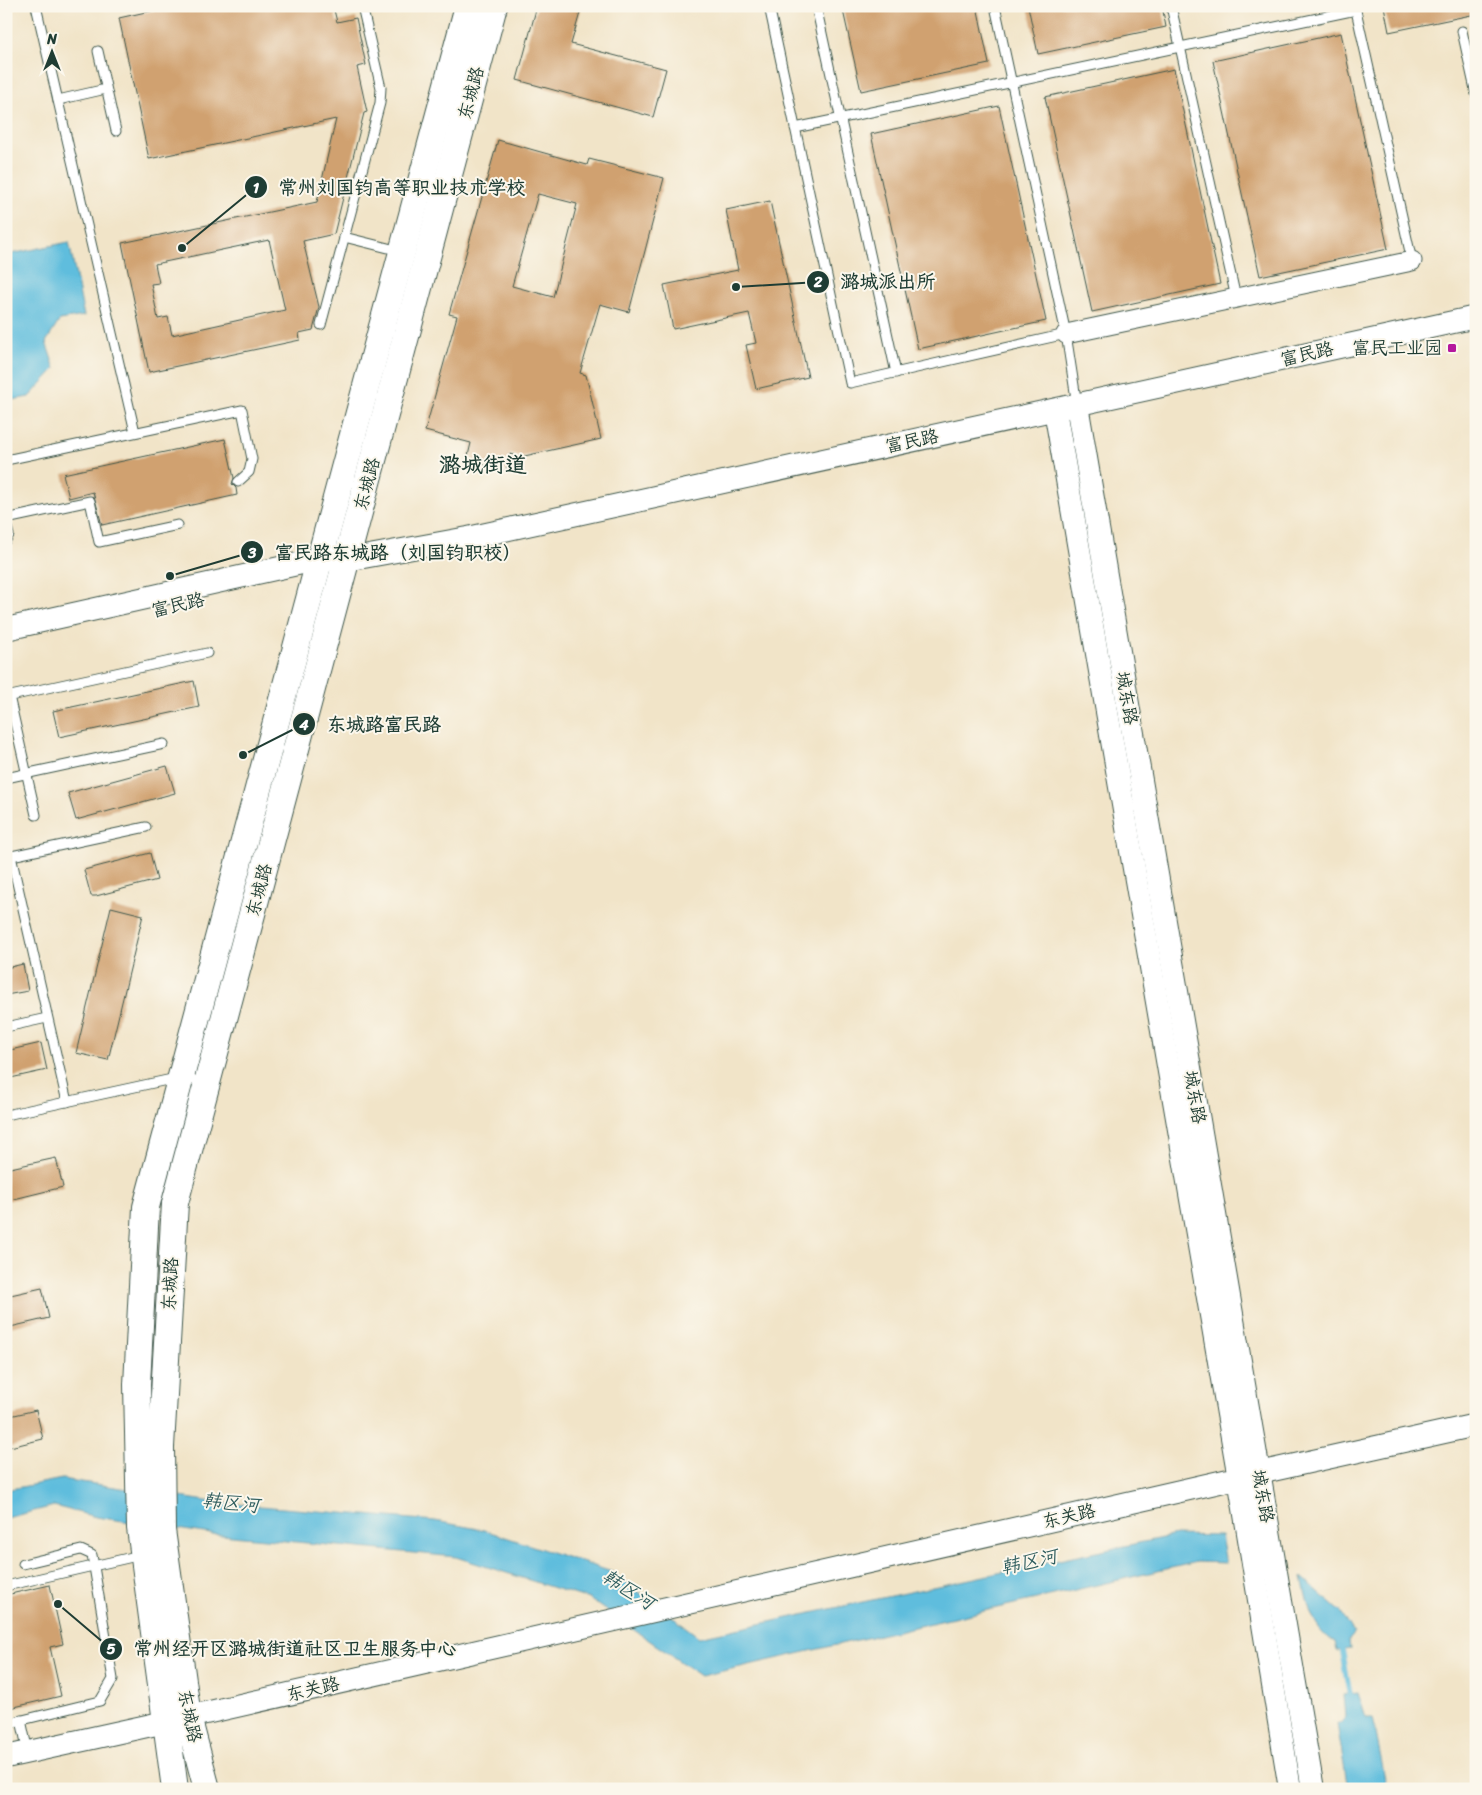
<svg xmlns="http://www.w3.org/2000/svg" width="1482" height="1795" viewBox="0 0 1482 1795" font-family="Sriracha,'LXGW WenKai TC',sans-serif">
<style>
.water{fill:#5fbddd;stroke:#3f7d88}
.lines{fill:none;stroke-linecap:round;stroke-linejoin:round}
.stream{stroke:#5fbddd;stroke-width:5}
.building{fill:#d0a170;fill-rule:evenodd}
.service-casing{stroke:#3e564a;stroke-width:11}
.minor-casing{stroke:#3e564a;stroke-width:21}
.tertiary-casing{stroke:#3e564a;stroke-width:24}
.secondary-casing{stroke:#3e564a;stroke-width:28}
.service{stroke:#fff;stroke-width:9}
.minor{stroke:#fff;stroke-width:19}
.tertiary{stroke:#fff;stroke-width:22}
.secondary{stroke:#fff;stroke-width:26}
.poi-dot{fill:#b5179e;stroke:#fbf7ec;stroke-width:2}
.labels{text-anchor:middle;stroke-width:4;stroke-linejoin:round;paint-order:stroke}
.street-label{font-size:18px;fill:#1f3d34;stroke:#fbf7ec}
.poi-label{font-size:18px;fill:#1f3d34;stroke:#fbf7ec;text-anchor:end}
.water-label{font-size:19px;font-style:italic;fill:#2f5d5e;stroke:#fbf7ec}
.district-label{font-size:22px;font-weight:bold;fill:#1f3d34;stroke:#fbf7ec}
.leader{fill:none;stroke:#1f3d34;stroke-width:2}
.callout-dot{fill:#1f3d34;stroke:#fbf7ec;stroke-width:2}
.mark-label{font-size:15px;text-anchor:middle;font-weight:bold;fill:#fff}
.callout-label{font-size:19px;text-anchor:middle;font-weight:bold;fill:#1f3d34;stroke:#fbf7ec;stroke-width:4;stroke-linejoin:round;paint-order:stroke}
</style>
<rect width="100%" height="100%" fill="#fbf7ec"/>
<filter id="ink" filterUnits="userSpaceOnUse"><feTurbulence type="fractalNoise" baseFrequency=".02" numOctaves="2"/><feDisplacementMap in="SourceGraphic" scale="10" xChannelSelector="R" yChannelSelector="G"/><feConvolveMatrix kernelMatrix="1 2 1 2 8 2 1 2 1" color-interpolation-filters="sRGB"/></filter>
<filter id="wash" filterUnits="userSpaceOnUse"><feTurbulence type="fractalNoise" baseFrequency=".0096" numOctaves="4" result="noise"/><feDisplacementMap in="SourceGraphic" scale="20" xChannelSelector="R" yChannelSelector="G"/><feGaussianBlur stdDeviation="1.12" result="paint"/><feColorMatrix in="noise" values="0 0 0 0 0 0 0 0 0 0 0 0 0 0 0 0 0 1.4 0 .05"/><feComposite in="paint" operator="in"/></filter>
<g filter="url(#wash)">
<rect width="100%" height="100%" fill="#f1e4c8"/>
<g class="water">
<path d="M69,242L84,316L60,320L46,342L55,369L29,397L6,401V255Z"/>
<path d="M62,1479L213,1502L435,1521L484,1530L612,1572L699,1637L1176,1535L1221,1536L1226,1563L1197,1562L701,1676L589,1599L456,1557L211,1534L96,1517L54,1506L6,1518V1490Z"/>
<path d="M1302,1577L1341,1612L1354,1634L1349,1640L1350,1649L1337,1651L1335,1642C1311,1631 1307,1600 1302,1577Z"/>
<path d="M1358,1693L1365,1715L1367,1718H1373L1387,1789H1348L1337,1724L1342,1723L1345,1717L1343,1695Z"/>
</g>
<g class="lines">
<path class="stream" d="M1341,1643L1351,1699"/>
</g>
<g id="blocks">
<g class="building">
<path d="M173,6H333L337,22L356,18L366,65L357,67L367,112L364,113L334,234L303,241L319,307L313,330L299,333L300,340L149,372L122,243L317,202L336,119L149,159L119,18ZM269,240L285,310L172,335L168,317L158,319L151,284L159,283L155,264Z"/>
<path d="M537,6H582L571,44L666,69L653,117L517,80Z"/>
<path d="M842,6H977L989,64L861,91Z"/>
<path d="M1028,6H1162L1166,27L1038,54Z"/>
<path d="M1384,6H1476V14L1389,32Z"/>
<path d="M1341,33L1388,249L1260,276L1213,61Z"/>
<path d="M1174,69L1220,284L1092,312L1045,97Z"/>
<path d="M999,106L1046,321L918,349L871,134Z"/>
<path d="M498,140L587,165L589,159L664,178L629,312L600,304L580,373L586,375L601,439L520,457L510,454L506,471L467,460L471,443L425,431L457,316L449,314ZM538,194L577,204L553,297L512,286Z"/>
<path d="M770,201L808,377L756,389L746,345L756,343L749,313L673,329L664,285L738,270L726,210Z"/>
<path d="M225,439L234,478L232,484L236,488L237,495L102,525L93,492L69,498L63,474Z"/>
<path d="M194,681L199,707L59,737L53,711Z"/>
<path d="M167,766L175,793L76,820L68,793Z"/>
<path d="M150,853L157,880L96,896H91L84,870Z"/>
<path d="M111,907L143,915L108,1060L76,1053Z"/>
<path d="M23,964L28,991L6,995V968Z"/>
<path d="M41,1043L47,1070L6,1079V1051Z"/>
<path d="M56,1158L63,1187L6,1201V1169Z"/>
<path d="M42,1288L49,1318L6,1328V1296Z"/>
<path d="M36,1410L43,1439L6,1448V1417Z"/>
<path d="M50,1585L63,1644L50,1647L61,1696L6,1709V1595Z"/>
</g>
</g>
</g>
<g filter="url(#ink)">
<use href="#blocks" fill-opacity="0" stroke="#3e564a" stroke-width="1"/>
<g class="lines">
<defs>
<g id="service">
<path d="M36,6L135,432"/>
<path d="M769,6L850,383L1066,334"/>
<path d="M816,6L896,373"/>
<path d="M995,6L1066,334L1077,405"/>
<path d="M1171,6L1236,298"/>
<path d="M1355,6L1412,261"/>
<path d="M1462,31L1476,94"/>
<path d="M98,51L116,131"/>
<path d="M58,100L106,89"/>
<path d="M795,128L1356,10"/>
<path d="M344,237L400,251"/>
<path d="M321,325L380,103L381,88L362,6"/>
<path d="M6,460L242,410L252,459L249,472L238,482"/>
<path d="M6,519L90,501L99,542L178,525"/>
<path d="M6,523L9,535L6,540"/>
<path d="M9,696L36,815"/>
<path d="M6,697L207,653"/>
<path d="M6,778L164,744"/>
<path d="M11,856L67,1102"/>
<path d="M7,857L146,827"/>
<path d="M6,1027L47,1018"/>
<path d="M6,1115L181,1077L206,1083"/>
<path d="M6,1586L141,1555"/>
<path d="M21,1720L28,1752"/>
<path d="M6,1724L100,1701L113,1679L92,1555L81,1550L23,1564"/>
</g>
<path id="minor" d="M1066,334L1412,261"/>
<g id="tertiary">
<path d="M1077,405L1313,1789"/>
<path d="M1055,410L1239,1478L1290,1789"/>
<path d="M6,629L320,559L347,560L468,538L1476,317"/>
<path d="M6,1757L188,1717L1268,1471L1476,1425"/>
</g>
<g id="secondary">
<path d="M175,1789L140,1528L137,1385L146,1207L468,6"/>
<path d="M207,1789L188,1717L162,1530L161,1447L175,1203L494,6"/>
</g>
</defs>
<use href="#service" class="service-casing"/>
<use href="#minor" class="minor-casing"/>
<use href="#tertiary" class="tertiary-casing"/>
<use href="#secondary" class="secondary-casing"/>
<use href="#service" class="service"/>
<use href="#minor" class="minor"/>
<use href="#tertiary" class="tertiary"/>
<use href="#secondary" class="secondary"/>
</g>
</g>
<rect class="poi-dot" x="1447" y="343" width="10" height="10" rx="2.5"/>
<g class="labels">
<g class="street-label">
<text transform="translate(471 93) rotate(-75)" y="6">东城路</text>
<text transform="translate(1307 354) rotate(-13)" y="6">富民路</text>
<text transform="translate(912 441) rotate(-12)" y="6">富民路</text>
<text transform="translate(367 484) rotate(-75)" y="6">东城路</text>
<text transform="translate(178 605) rotate(-13)" y="6">富民路</text>
<text transform="translate(1127 698) rotate(80)" y="6">城东路</text>
<text transform="translate(259 890) rotate(-75)" y="6">东城路</text>
<text transform="translate(1195 1097) rotate(80)" y="6">城东路</text>
<text transform="translate(170 1284) rotate(-87)" y="6">东城路</text>
<text transform="translate(1263 1496) rotate(80)" y="6">城东路</text>
<text transform="translate(1069 1516) rotate(-13)" y="6">东关路</text>
<text transform="translate(313 1689) rotate(-13)" y="6">东关路</text>
<text transform="translate(190 1716) rotate(78)" y="6">东城路</text>
</g>
<g class="poi-label">
<text x="1442" y="354">富民工业园</text>
</g>
<g class="water-label">
<text transform="translate(231 1502) rotate(6)" y="7">韩区河</text>
<text transform="translate(1029 1561) rotate(-12)" y="7">韩区河</text>
<text transform="translate(629 1589) rotate(33)" y="7">韩区河</text>
</g>
<g class="district-label">
<text x="483" y="472">潞城街道</text>
</g>
</g>
<path class="leader" d="M182 248L256 187M736 287L818 282M170 576L252 552M243 755L304 724M58 1604L111 1649"/>
<g class="callout-dot">
<circle cx="182" cy="248" r="5"/>
<circle cx="736" cy="287" r="5"/>
<circle cx="170" cy="576" r="5"/>
<circle cx="243" cy="755" r="5"/>
<circle cx="58" cy="1604" r="5"/>
<circle cx="256" cy="187" r="12"/>
<circle cx="818" cy="282" r="12"/>
<circle cx="252" cy="552" r="12"/>
<circle cx="304" cy="724" r="12"/>
<circle cx="111" cy="1649" r="12"/>
</g>
<g class="mark-label">
<text x="256" y="193">1</text>
<text x="818" y="287">2</text>
<text x="252" y="558">3</text>
<text x="304" y="730">4</text>
<text x="111" y="1654">5</text>
</g>
<g class="callout-label">
<text x="402" y="194">常州刘国钧高等职业技术学校</text>
<text x="888" y="288">潞城派出所</text>
<text x="398" y="559">富民路东城路（刘国钧职校）</text>
<text x="384" y="731">东城路富民路</text>
<text x="295" y="1655">常州经开区潞城街道社区卫生服务中心</text>
</g>
<rect width="1482" height="1795" fill="none" stroke="#fbf7ec" stroke-width="25"/>
<g transform="translate(52 52)" stroke="#fbf7ec" stroke-width="4" paint-order="stroke">
<path d="M0-4L9 19L0 12L-9 19Z" fill="#1f3d34"/>
<text y="-8" font-size="14" font-weight="bold" text-anchor="middle" fill="#1f3d34">N</text>
</g>
</svg>
